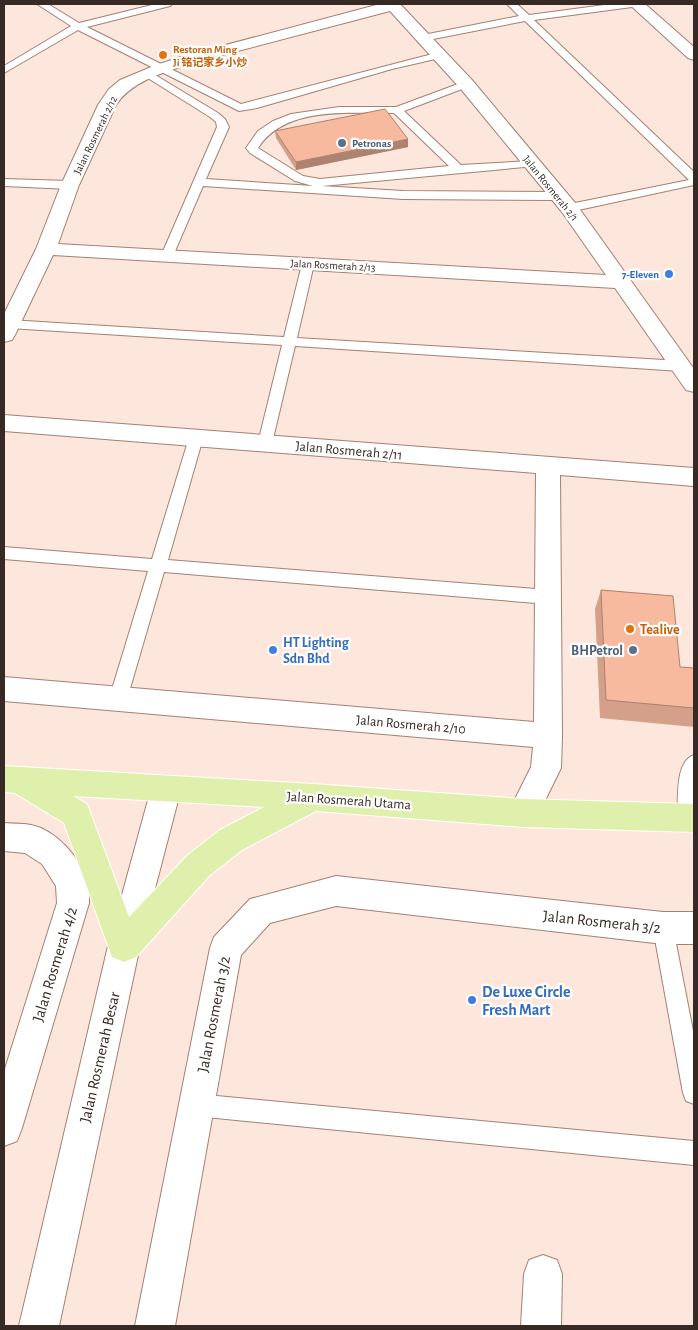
<svg xmlns="http://www.w3.org/2000/svg" width="698" height="1330" viewBox="0 0 698 1330" font-family="'Alegreya Sans','Noto Sans SC',sans-serif">
<style>
.lines{fill:none;stroke-linecap:round;stroke-linejoin:round}
.service-casing{stroke:#a38173;stroke-width:2}
.minor-casing{stroke:#a38173;stroke-width:2}
.primary-casing{stroke:#fff;stroke-width:2}
.service{fill:#fff;fill-rule:evenodd}
.minor{fill:#fff;fill-rule:evenodd}
.primary{fill:#dff0ad;fill-rule:evenodd}
.wall{fill:#d4a089}
.shaded-wall{fill:#ad826f}
.building{fill:#f7ba9f;stroke:#ad826f}
.food-dot{fill:#e8710a;stroke:#fff;stroke-width:2}
.service-dot{fill:#5c6f8a;stroke:#fff;stroke-width:2}
.shop-dot{fill:#3f7fe0;stroke:#fff;stroke-width:2}
.labels{text-anchor:middle;stroke-width:4.5;stroke-linejoin:round;paint-order:stroke}
.far-food-label{font-size:11px;font-weight:bold;fill:#c56008;stroke:#fff;text-anchor:start}
.far-street-label{font-size:11px;fill:#372923;stroke:#fff}
.far-service-label{font-size:11px;font-weight:bold;fill:#4e5e75;stroke:#fff;text-anchor:start}
.far-shop-label{font-size:11px;font-weight:bold;fill:#366cbe;stroke:#fff;text-anchor:end}
.street-label{font-size:14px;fill:#372923;stroke:#fff}
.food-label{font-size:14px;font-weight:bold;fill:#c56008;stroke:#fff;text-anchor:start}
.shop-label{font-size:14px;font-weight:bold;fill:#366cbe;stroke:#fff;text-anchor:start}
.service-label{font-size:14px;font-weight:bold;fill:#4e5e75;stroke:#fff;text-anchor:end}
.near-street-label{font-size:16px;fill:#372923;stroke:#fff}
.near-shop-label{font-size:16px;font-weight:bold;fill:#366cbe;stroke:#fff;text-anchor:start}
</style>
<rect width="100%" height="100%" fill="#fde6dc"/>
<g class="lines">
<defs>
<g id="service">
<path d="M37,4H48L79,23L156,4H172L170,6L87,27L241,104L440,52L445,55L444,57L392,69L257,108L239,111L78,30L4,73V66L71,26Z"/>
<path d="M507,4H517L529,15L612,4H637L632,7L534,20L694,172V185L569,212L565,211L563,208L565,205L689,180L525,21L423,41L418,38L423,35L519,16Z"/>
<path d="M147,70L218,113L225,119L229,127L206,179L313,186L295,181L250,153L246,148L258,131L273,121L291,114L339,107H396L466,81L470,82L471,84L470,86L404,111L461,165L532,161L536,162L538,164L536,166L322,186L403,191L558,192L564,196L558,200L403,199L203,186L173,256L171,259H163L161,256L217,127L216,122L210,117L143,75L142,73ZM394,113L449,166L320,179L303,176L258,148C286,105 350,114 394,113Z"/>
<path d="M4,179L70,181L76,185L70,189L4,186Z"/>
<path d="M308,260L314,264L297,338L681,361L686,363L688,366L686,369L681,371L295,346L272,443L270,447L265,448L260,447L258,443L282,345L9,328L4,326V321L9,320L284,337L302,264Z"/>
<path d="M196,433L201,434L203,438L168,560L548,590L554,592L556,597L554,602L548,604L164,572L127,699L124,704L118,706L112,704L109,699L148,571L4,559V547L152,559L189,438L191,434Z"/>
<path d="M694,755V823L687,827L680,824L677,818C679,800 674,762 694,755Z"/>
<path d="M663,918L670,921L673,928L694,1036V1104L686,1101L683,1093L653,928L656,921Z"/>
<path d="M196,1094L694,1141V1165L196,1116L188,1113L185,1105L188,1097Z"/>
</g>
<g id="minor">
<path d="M380,4H400L472,80L576,204L694,369V392L686,390L615,288L53,255L15,335L12,340L4,342V314L36,249L61,185L98,105L109,89L120,80L156,65L184,56ZM390,11L460,88L562,212L606,275L58,244L79,185L116,105C132,80 168,71 196,62Z"/>
<path d="M629,4H645L694,47V60L688,58Z"/>
<path d="M4,415L694,468V486L560,475L562,736L561,768L534,823L523,827L512,823L508,813L531,767L533,747L4,701V677L534,722L536,473L4,431Z"/>
<path d="M166,776L177,780L181,789L140,946L59,1326H19L108,946L151,789L155,780Z"/>
<path d="M4,823C13,824 22,823 31,825C56,830 79,857 87,880C89,887 89,896 89,903L22,1128L17,1141L4,1146V1072L57,903L56,886L42,864L25,853L4,851Z"/>
<path d="M336,876L663,912H694V944H663L336,906L270,923L241,955L175,1326H135L210,948L214,937L250,899Z"/>
<path d="M543,1255L557,1260L562,1274L561,1326H521L524,1274L529,1260Z"/>
</g>
<path id="primary" d="M4,766L314,784L523,799L694,804V832L523,827L316,811L242,850L210,875L136,957L124,962L112,957L64,823L15,793L4,792ZM73,796L264,807L220,830L188,855L129,917L87,804Z"/>
</defs>
<use href="#service" class="service-casing"/>
<use href="#minor" class="minor-casing"/>
<use href="#primary" class="primary-casing"/>
<use href="#service" class="service"/>
<use href="#minor" class="minor"/>
<use href="#primary" class="primary"/>
</g>
<g class="wall">
<path d="M275,131L408,139V147L296,170L276,138Z"/>
<path d="M601,590L680,667L694,668V727L600,718L595,609Z"/>
</g>
<path class="shaded-wall" d="M408,139V147L296,170V162Z"/>
<g class="building">
<path d="M385,109L408,139L296,162L275,131Z"/>
<path d="M601,590L673,596L680,667L694,668V708L606,700Z"/>
</g>
<g class="food-dot">
<circle cx="163" cy="55" r="5"/>
<circle cx="630" cy="629" r="5"/>
</g>
<g class="service-dot">
<circle cx="342" cy="143" r="5"/>
<circle cx="633" cy="650" r="5"/>
</g>
<g class="shop-dot">
<circle cx="669" cy="274" r="5"/>
<circle cx="273" cy="650" r="5"/>
<circle cx="472" cy="1000" r="5"/>
</g>
<g class="labels">
<g class="far-food-label">
<text x="173" y="53">Restoran Ming<tspan x="173" dy="13">Ji 铭记家乡小炒</tspan></text>
</g>
<g class="far-street-label">
<text transform="translate(95 135) rotate(-64)" y="4">Jalan Rosmerah 2/12</text>
<text transform="translate(551 188) rotate(51)" y="4">Jalan Rosmerah 2/1</text>
<text transform="translate(333 265) rotate(3)" y="4">Jalan Rosmerah 2/13</text>
</g>
<g class="far-service-label">
<text x="352" y="147">Petronas</text>
</g>
<g class="far-shop-label">
<text x="659" y="278">7-Eleven</text>
</g>
<g class="street-label">
<text transform="translate(349 450) rotate(5)" y="5">Jalan Rosmerah 2/11</text>
<text transform="translate(411 724) rotate(5)" y="5">Jalan Rosmerah 2/10</text>
<text transform="translate(349 800) rotate(4)" y="5">Jalan Rosmerah Utama</text>
</g>
<g class="food-label">
<text x="640" y="634">Tealive</text>
</g>
<g class="shop-label">
<text x="283" y="647">HT Lighting<tspan x="283" dy="16">Sdn Bhd</tspan></text>
</g>
<g class="service-label">
<text x="623" y="655">BHPetrol</text>
</g>
<g class="near-street-label">
<text transform="translate(602 921) rotate(6)" y="6">Jalan Rosmerah 3/2</text>
<text transform="translate(54 964) rotate(-73)" y="6">Jalan Rosmerah 4/2</text>
<text transform="translate(213 1014) rotate(-79)" y="6">Jalan Rosmerah 3/2</text>
<text transform="translate(99 1057) rotate(-77)" y="6">Jalan Rosmerah Besar</text>
</g>
<g class="near-shop-label">
<text x="482" y="997">De Luxe Circle<tspan x="482" dy="18">Fresh Mart</tspan></text>
</g>
</g>
<rect width="698" height="1330" fill="none" stroke="#372923" stroke-width="10"/>
</svg>
